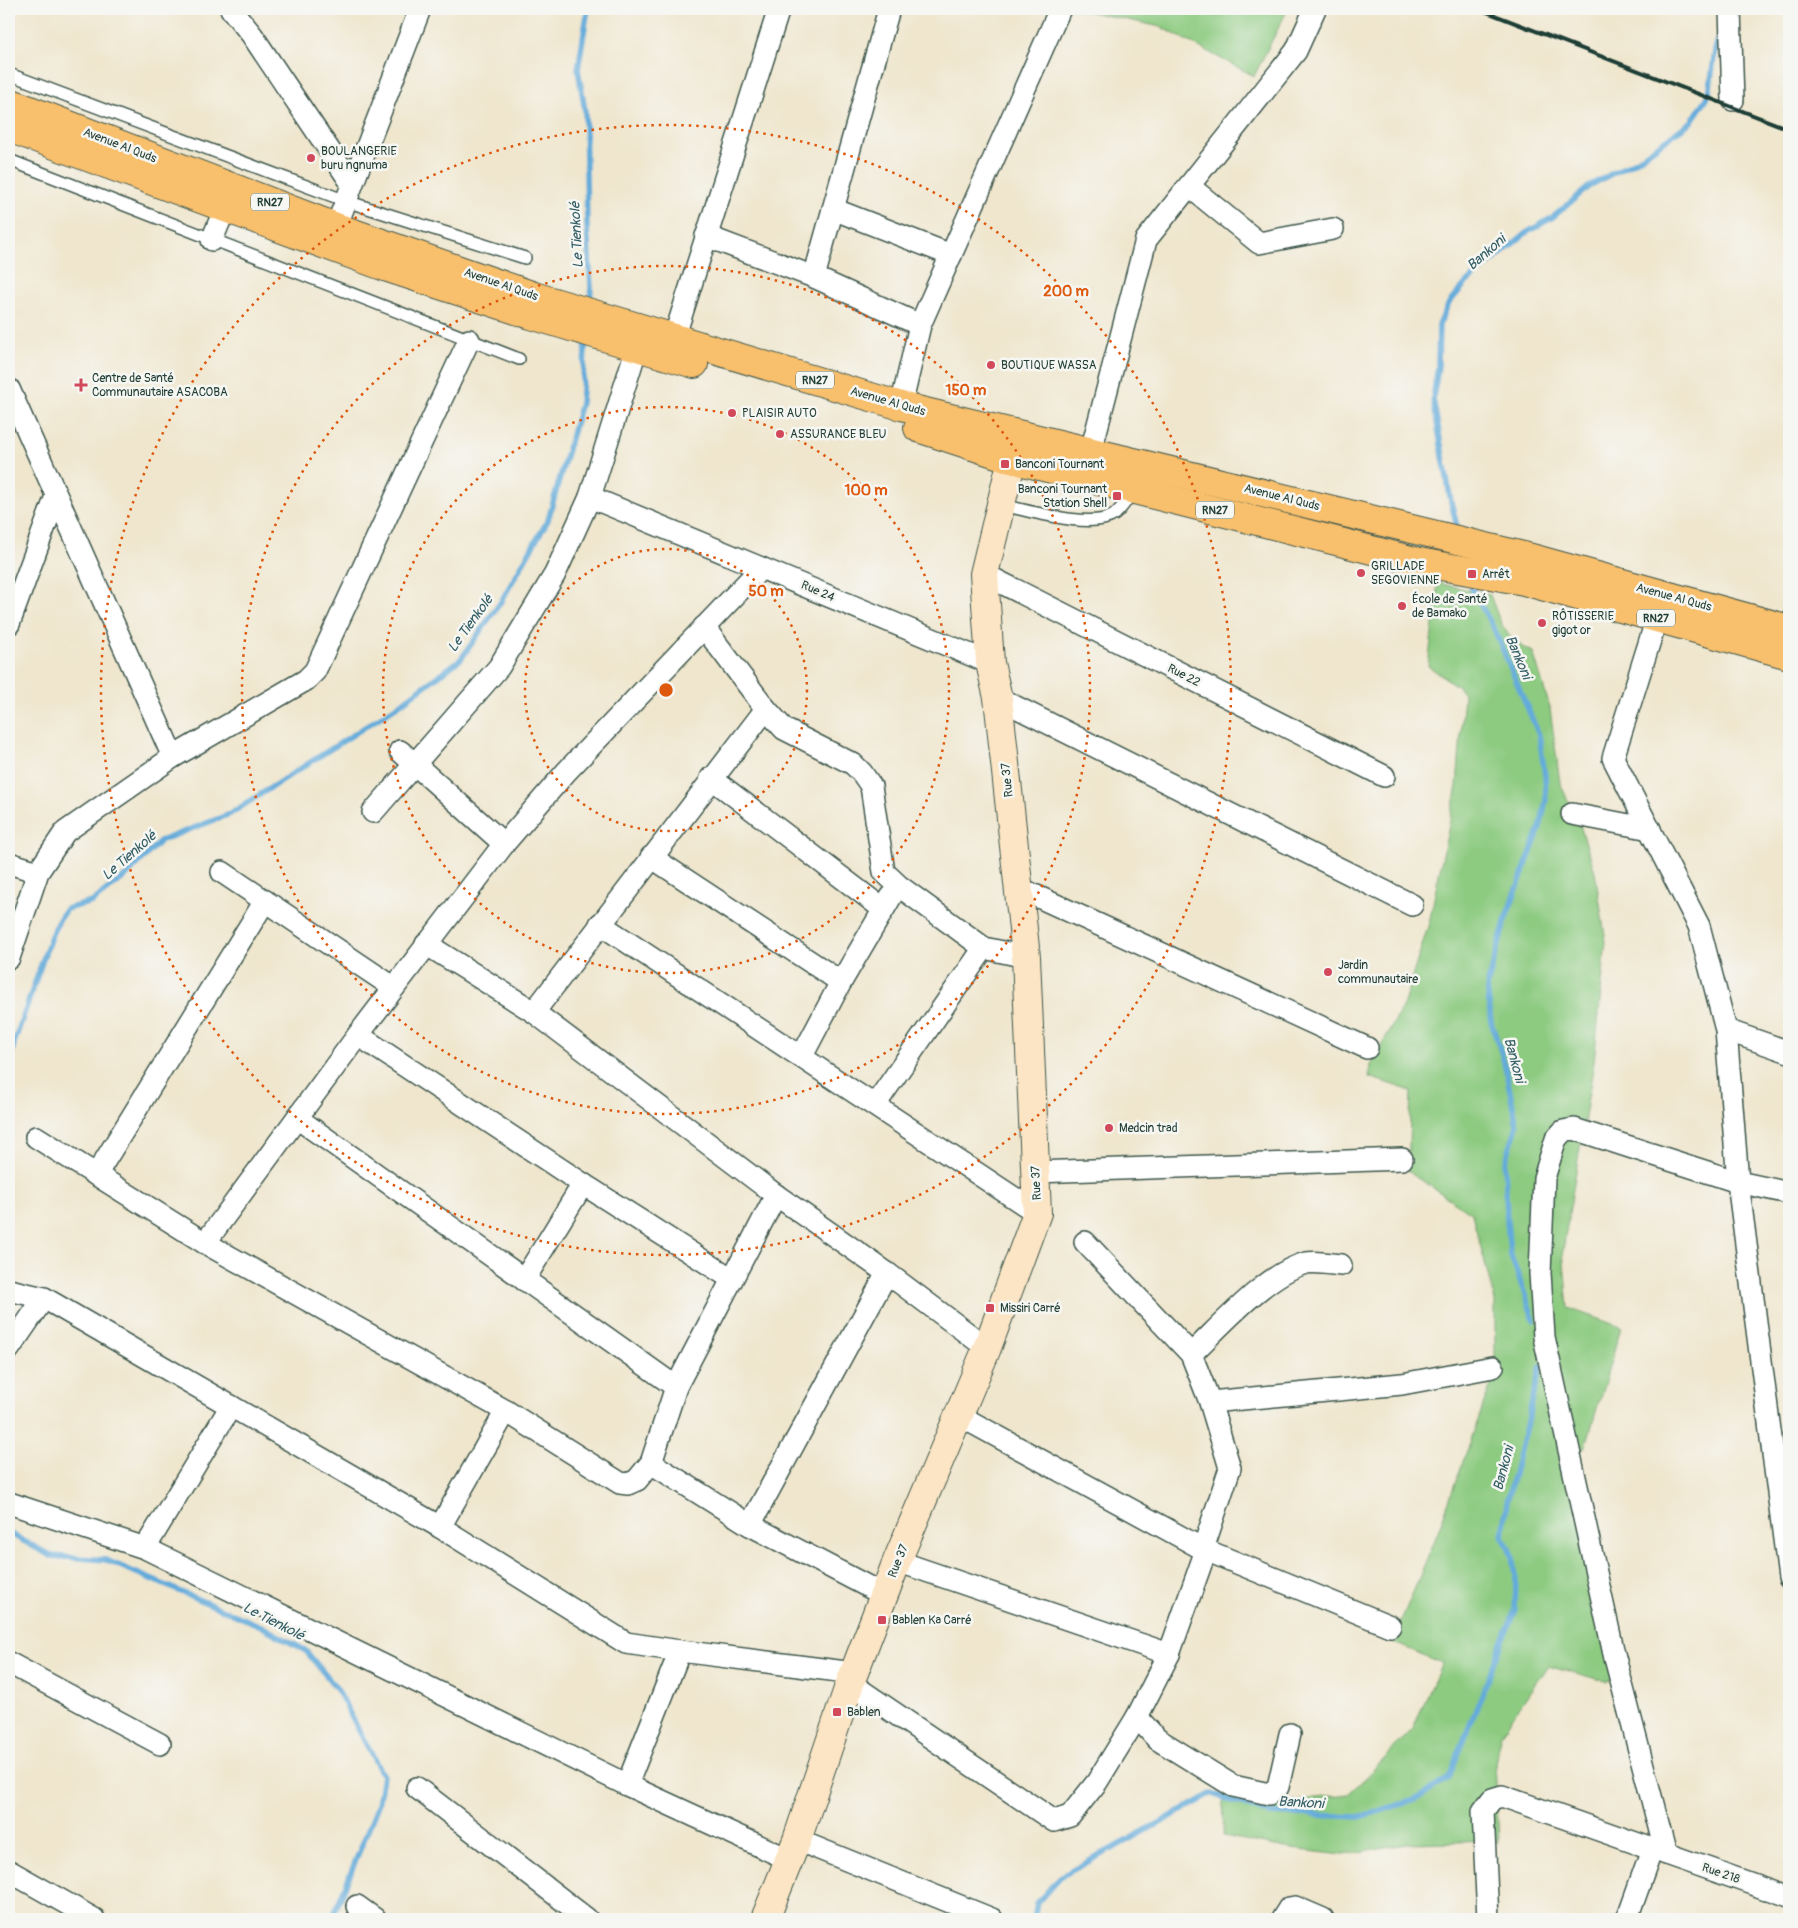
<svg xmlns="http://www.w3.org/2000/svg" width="1798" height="1928" viewBox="0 0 1798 1928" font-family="Pangolin,sans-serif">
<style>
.green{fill:#8dcb81;stroke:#56845a}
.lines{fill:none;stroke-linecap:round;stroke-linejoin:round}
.stream{stroke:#63abda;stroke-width:5.5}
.service-casing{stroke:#3e564b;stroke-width:14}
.minor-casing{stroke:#3e564b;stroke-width:24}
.secondary-casing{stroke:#3e564b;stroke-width:30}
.primary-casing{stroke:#3e564b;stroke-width:30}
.service{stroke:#fff;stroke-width:11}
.minor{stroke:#fff;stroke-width:21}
.secondary{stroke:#fce5c4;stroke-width:28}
.primary{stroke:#f8bf6c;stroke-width:28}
.rail{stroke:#1f3d34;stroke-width:4}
.ring{fill:none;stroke:#de580e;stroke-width:2.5;stroke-dasharray:2.5 5}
.poi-dot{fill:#d1495b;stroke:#f6f6f2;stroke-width:2}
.labels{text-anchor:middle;stroke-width:5;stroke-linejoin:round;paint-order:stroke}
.shield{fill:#f6f6f2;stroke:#60746d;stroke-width:1}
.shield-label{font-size:11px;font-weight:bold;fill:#1f3d34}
.street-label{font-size:12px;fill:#1f3d34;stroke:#f6f6f2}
.poi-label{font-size:12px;fill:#1f3d34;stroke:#f6f6f2;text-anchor:start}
.water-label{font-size:14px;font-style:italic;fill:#335e66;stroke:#f6f6f2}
.centre{fill:#de580e;stroke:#f6f6f2;stroke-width:2.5}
.ring-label{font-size:15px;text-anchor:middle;font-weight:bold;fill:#de580e;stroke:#f6f6f2;stroke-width:5;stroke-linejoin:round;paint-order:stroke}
</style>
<rect width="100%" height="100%" fill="#f6f6f2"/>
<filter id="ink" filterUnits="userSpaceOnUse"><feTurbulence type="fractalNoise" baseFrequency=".02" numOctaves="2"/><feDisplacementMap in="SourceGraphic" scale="10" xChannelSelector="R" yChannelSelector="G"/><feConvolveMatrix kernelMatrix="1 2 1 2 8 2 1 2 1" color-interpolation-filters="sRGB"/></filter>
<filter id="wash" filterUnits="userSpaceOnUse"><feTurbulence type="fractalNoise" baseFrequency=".0096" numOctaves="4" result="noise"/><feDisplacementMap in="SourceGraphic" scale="20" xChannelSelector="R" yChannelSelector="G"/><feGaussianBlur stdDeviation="1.12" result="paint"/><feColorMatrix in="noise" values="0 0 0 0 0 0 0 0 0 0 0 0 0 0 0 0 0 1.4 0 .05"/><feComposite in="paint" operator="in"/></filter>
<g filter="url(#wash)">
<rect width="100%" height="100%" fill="#efe6cd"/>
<g class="green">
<path d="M1076,9H1288L1254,76L1161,27Z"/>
<path d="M1438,583L1490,595C1501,623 1503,638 1533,652L1550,708L1560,783L1581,828L1595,872L1606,942L1594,1062L1563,1250L1568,1308L1621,1327L1585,1449L1569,1445L1613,1679L1607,1682L1548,1665L1501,1734L1495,1762L1499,1841L1406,1843L1343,1855L1291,1849L1223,1836L1224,1789L1274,1803L1348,1794L1372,1772L1413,1728L1442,1663L1392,1642L1433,1545L1495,1373V1301L1472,1214L1408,1171L1411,1091L1369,1077L1371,1065L1403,1006L1429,923L1457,786L1464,694L1457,686L1428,666Z"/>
</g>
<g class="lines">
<g class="stream">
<path d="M588,9L578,69L585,111L587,226L591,287L590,305"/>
<path d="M1458,531L1451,502L1433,399L1438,366L1439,325L1449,303L1467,282L1526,233L1553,217L1591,185L1637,160L1691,122L1709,95L1715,50L1722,26"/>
<path d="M1470,579L1472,589L1494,629L1539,735L1545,775L1546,800L1540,828L1507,915L1487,986L1491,1022L1503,1058L1517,1125L1505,1164L1507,1221L1510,1253L1534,1320"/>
<path d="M9,1070L14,1043L51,936L60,918L66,909L92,902L127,875L160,841L230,814L399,705L461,659L500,603L548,520L581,403L586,339"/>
<path d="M9,1533L51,1556L106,1560L261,1626L306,1651L337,1689L383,1776L378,1805L332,1919"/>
<path d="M1034,1919L1037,1903L1060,1877L1212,1794L1268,1813L1359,1817L1415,1800L1449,1778L1515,1610L1516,1575L1513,1558L1503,1536L1507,1502L1541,1366"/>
</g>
</g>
</g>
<g filter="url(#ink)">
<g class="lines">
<defs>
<g id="service">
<path d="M9,74L346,201L525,258"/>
<path d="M9,160L519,359"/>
<path d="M1001,505C1028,510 1091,530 1114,515C1121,510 1128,498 1133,491"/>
</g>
<g id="minor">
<path d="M231,9L252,35L352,184"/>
<path d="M1730,9L1733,100"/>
<path d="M1189,186L1259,243L1333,229"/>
<path d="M833,209L951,255"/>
<path d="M336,227L420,9"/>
<path d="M706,236L814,277L920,325"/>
<path d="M212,240L225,208"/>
<path d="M814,277L889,9"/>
<path d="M674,338L779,9"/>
<path d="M9,389L173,757"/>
<path d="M901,406L920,325L1060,9"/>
<path d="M1091,451L1146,240L1296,51L1315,9"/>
<path d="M590,497L990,663"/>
<path d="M984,574L1384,776"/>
<path d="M1657,618L1613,758L1699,926L1726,1030L1738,1182L1789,1578"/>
<path d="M9,624L56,496"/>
<path d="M998,698L1412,905"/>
<path d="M766,709L784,729L853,764L862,773L871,786L884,872L899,886L984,948"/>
<path d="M400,751L504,844"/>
<path d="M711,778L883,909"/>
<path d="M373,812L499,667L555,574L590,497L637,347"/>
<path d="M1572,814L1650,829"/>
<path d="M651,857L841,982"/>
<path d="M9,863L38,872"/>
<path d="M222,872L393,987"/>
<path d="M1019,888L1367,1048"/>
<path d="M600,924L1037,1213"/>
<path d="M426,944L534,1012L776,1195L887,1273L987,1348"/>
<path d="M9,958L38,872L65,832L173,757L306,680L315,671L469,340"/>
<path d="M534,1012L766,709L704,627"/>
<path d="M1726,1030L1789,1052"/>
<path d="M358,1035L583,1184L732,1279"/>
<path d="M802,1056L841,982L891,897"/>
<path d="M875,1105L984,948L1026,957"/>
<path d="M297,1118L676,1387"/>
<path d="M36,1137L205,1243L506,1411L620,1483L628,1484L637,1480L651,1463L676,1387L776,1195"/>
<path d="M1035,1172L1402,1159"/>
<path d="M96,1175L265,901"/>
<path d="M1085,1242L1191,1354L1210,1402L1230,1468L1203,1549"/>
<path d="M205,1243L358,1035L504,844L566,772L761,568"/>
<path d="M524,1280L583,1184"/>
<path d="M9,1290L44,1298L440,1527L626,1643L680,1651L854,1673"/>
<path d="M9,1349L44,1298"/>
<path d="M1191,1354C1221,1326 1267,1273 1306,1263C1316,1261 1331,1264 1341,1265"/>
<path d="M1210,1402L1402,1384L1493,1367"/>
<path d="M960,1416L1203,1549L1390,1626"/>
<path d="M651,1463L750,1525L884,1595"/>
<path d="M9,1503L145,1548L627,1785L790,1860"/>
<path d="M750,1525L887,1273"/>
<path d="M440,1527L506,1411"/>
<path d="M145,1548L231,1406"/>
<path d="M897,1561L1169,1654"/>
<path d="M9,1663L160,1744"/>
<path d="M850,1683L1054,1821L1070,1816L1097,1782L1137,1717L1169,1654L1206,1550"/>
<path d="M1137,1717L1157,1739L1233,1786L1269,1794L1278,1787L1290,1734"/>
<path d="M627,1785L680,1651"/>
<path d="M417,1788L587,1919"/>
<path d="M797,1840L992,1919"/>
<path d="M1666,1854L1614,1654L1544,1337L1540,1273L1544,1178L1556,1139L1563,1131L1574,1129L1738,1182L1789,1193"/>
<path d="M9,1871L94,1919"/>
<path d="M357,1906L375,1919"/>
<path d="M1282,1919L1289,1908L1295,1907L1323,1919"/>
<path d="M1488,1919L1483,1811L1492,1799L1502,1796L1789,1897"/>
<path d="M1627,1919L1652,1849"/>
</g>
<path id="secondary" d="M765,1919L797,1840L850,1683L897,1561L987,1348L1037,1213L1026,957L998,698L990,663L984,574L1012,459L1021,437"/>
<g id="primary">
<path d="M9,102L336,227L534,296L901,406L1528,557L1789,629"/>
<path d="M9,128L388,268L531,315L694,364"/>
<path d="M918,428L1012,459L1419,562L1524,581L1789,655"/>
</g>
</defs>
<use href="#service" class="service-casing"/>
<use href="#minor" class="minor-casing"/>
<use href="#secondary" class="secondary-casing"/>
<use href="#primary" class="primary-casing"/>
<use href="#service" class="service"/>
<use href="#minor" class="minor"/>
<use href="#secondary" class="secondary"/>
<use href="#primary" class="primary"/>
<path class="rail" d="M1479,9L1789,129"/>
</g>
</g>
<g class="ring">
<circle cx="666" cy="690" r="141"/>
<circle cx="666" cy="690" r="283"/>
<circle cx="666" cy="690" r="424"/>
<circle cx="666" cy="690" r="565"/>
</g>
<g class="poi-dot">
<circle cx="311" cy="158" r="5"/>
<circle cx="991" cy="365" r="5"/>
<path d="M78.5 377.5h5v5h5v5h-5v5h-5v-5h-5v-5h5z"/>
<circle cx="732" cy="413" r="5"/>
<circle cx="780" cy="434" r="5"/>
<rect x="1000" y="459" width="10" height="10" rx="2.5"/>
<rect x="1112" y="491" width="10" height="10" rx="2.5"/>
<circle cx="1361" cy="573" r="5"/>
<rect x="1467" y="569" width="10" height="10" rx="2.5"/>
<circle cx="1402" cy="606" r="5"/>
<circle cx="1542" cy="623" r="5"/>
<circle cx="1328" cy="972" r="5"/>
<circle cx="1109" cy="1128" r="5"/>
<rect x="985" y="1303" width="10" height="10" rx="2.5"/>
<rect x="877" y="1615" width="10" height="10" rx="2.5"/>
<rect x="832" y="1707" width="10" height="10" rx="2.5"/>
</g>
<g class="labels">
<g class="shield">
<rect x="251" y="193.5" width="38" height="17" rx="4"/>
<rect x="796" y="371.5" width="38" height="17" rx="4"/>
<rect x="1196" y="501.5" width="38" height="17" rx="4"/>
<rect x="1637" y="609.5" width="38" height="17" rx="4"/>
</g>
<g class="shield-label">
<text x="270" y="206">RN27</text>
<text x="815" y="384">RN27</text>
<text x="1215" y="514">RN27</text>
<text x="1656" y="622">RN27</text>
</g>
<g class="street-label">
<text transform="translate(120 145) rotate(21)" y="4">Avenue Al Quds</text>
<text transform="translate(501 284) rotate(19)" y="4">Avenue Al Quds</text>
<text transform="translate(888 401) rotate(16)" y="4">Avenue Al Quds</text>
<text transform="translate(1282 497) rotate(14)" y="4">Avenue Al Quds</text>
<text transform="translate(818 591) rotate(23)" y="4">Rue 24</text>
<text transform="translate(1674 597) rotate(15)" y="4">Avenue Al Quds</text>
<text transform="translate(1184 675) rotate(27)" y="4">Rue 22</text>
<text transform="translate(1007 780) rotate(-96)" y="4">Rue 37</text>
<text transform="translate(1036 1183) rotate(-93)" y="4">Rue 37</text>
<text transform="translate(898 1561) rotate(-68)" y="4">Rue 37</text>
<text transform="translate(1721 1873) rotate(19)" y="4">Rue 218</text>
</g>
<g class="poi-label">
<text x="321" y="155">BOULANGERIE<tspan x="321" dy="14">buru ngnuma</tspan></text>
<text x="1001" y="369">BOUTIQUE WASSA</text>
<text x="92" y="382">Centre de Santé<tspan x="92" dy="14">Communautaire ASACOBA</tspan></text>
<text x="742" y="417">PLAISIR AUTO</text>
<text x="790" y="438">ASSURANCE BLEU</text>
<text x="1015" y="468">Banconi Tournant</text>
<text x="1107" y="493" text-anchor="end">Banconi Tournant<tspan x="1107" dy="14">Station Shell</tspan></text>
<text x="1371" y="570">GRILLADE<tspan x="1371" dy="14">SEGOVIENNE</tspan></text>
<text x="1482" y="578">Arrêt</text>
<text x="1412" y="603">École de Santé<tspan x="1412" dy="14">de Bamako</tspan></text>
<text x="1552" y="620">RÔTISSERIE<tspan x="1552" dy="14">gigot or</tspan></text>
<text x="1338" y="969">Jardin<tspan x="1338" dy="14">communautaire</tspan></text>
<text x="1119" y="1132">Medcin trad</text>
<text x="1000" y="1312">Missiri Carré</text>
<text x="892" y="1624">Bablen Ka Carré</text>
<text x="847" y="1716">Bablen</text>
</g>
<g class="water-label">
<text transform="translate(576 235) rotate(-93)" y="5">Le Tienkolé</text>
<text transform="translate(1486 252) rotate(-41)" y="5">Bankoni</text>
<text transform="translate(470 623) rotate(-54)" y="5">Le Tienkolé</text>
<text transform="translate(1519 657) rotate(67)" y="5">Bankoni</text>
<text transform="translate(129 855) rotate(-41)" y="5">Le Tienkolé</text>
<text transform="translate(1515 1060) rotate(75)" y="5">Bankoni</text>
<text transform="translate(1503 1468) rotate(-75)" y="5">Bankoni</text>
<text transform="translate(274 1621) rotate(27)" y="5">Le Tienkolé</text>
<text transform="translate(1301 1802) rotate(3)" y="5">Bankoni</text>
</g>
</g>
<circle cx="666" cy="690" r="8" class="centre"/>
<g class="ring-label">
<text x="1066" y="296">200 m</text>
<text x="966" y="395">150 m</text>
<text x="866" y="495">100 m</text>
<text x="766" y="596">50 m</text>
</g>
<rect width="1798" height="1928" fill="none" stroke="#f6f6f2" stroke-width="30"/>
</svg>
